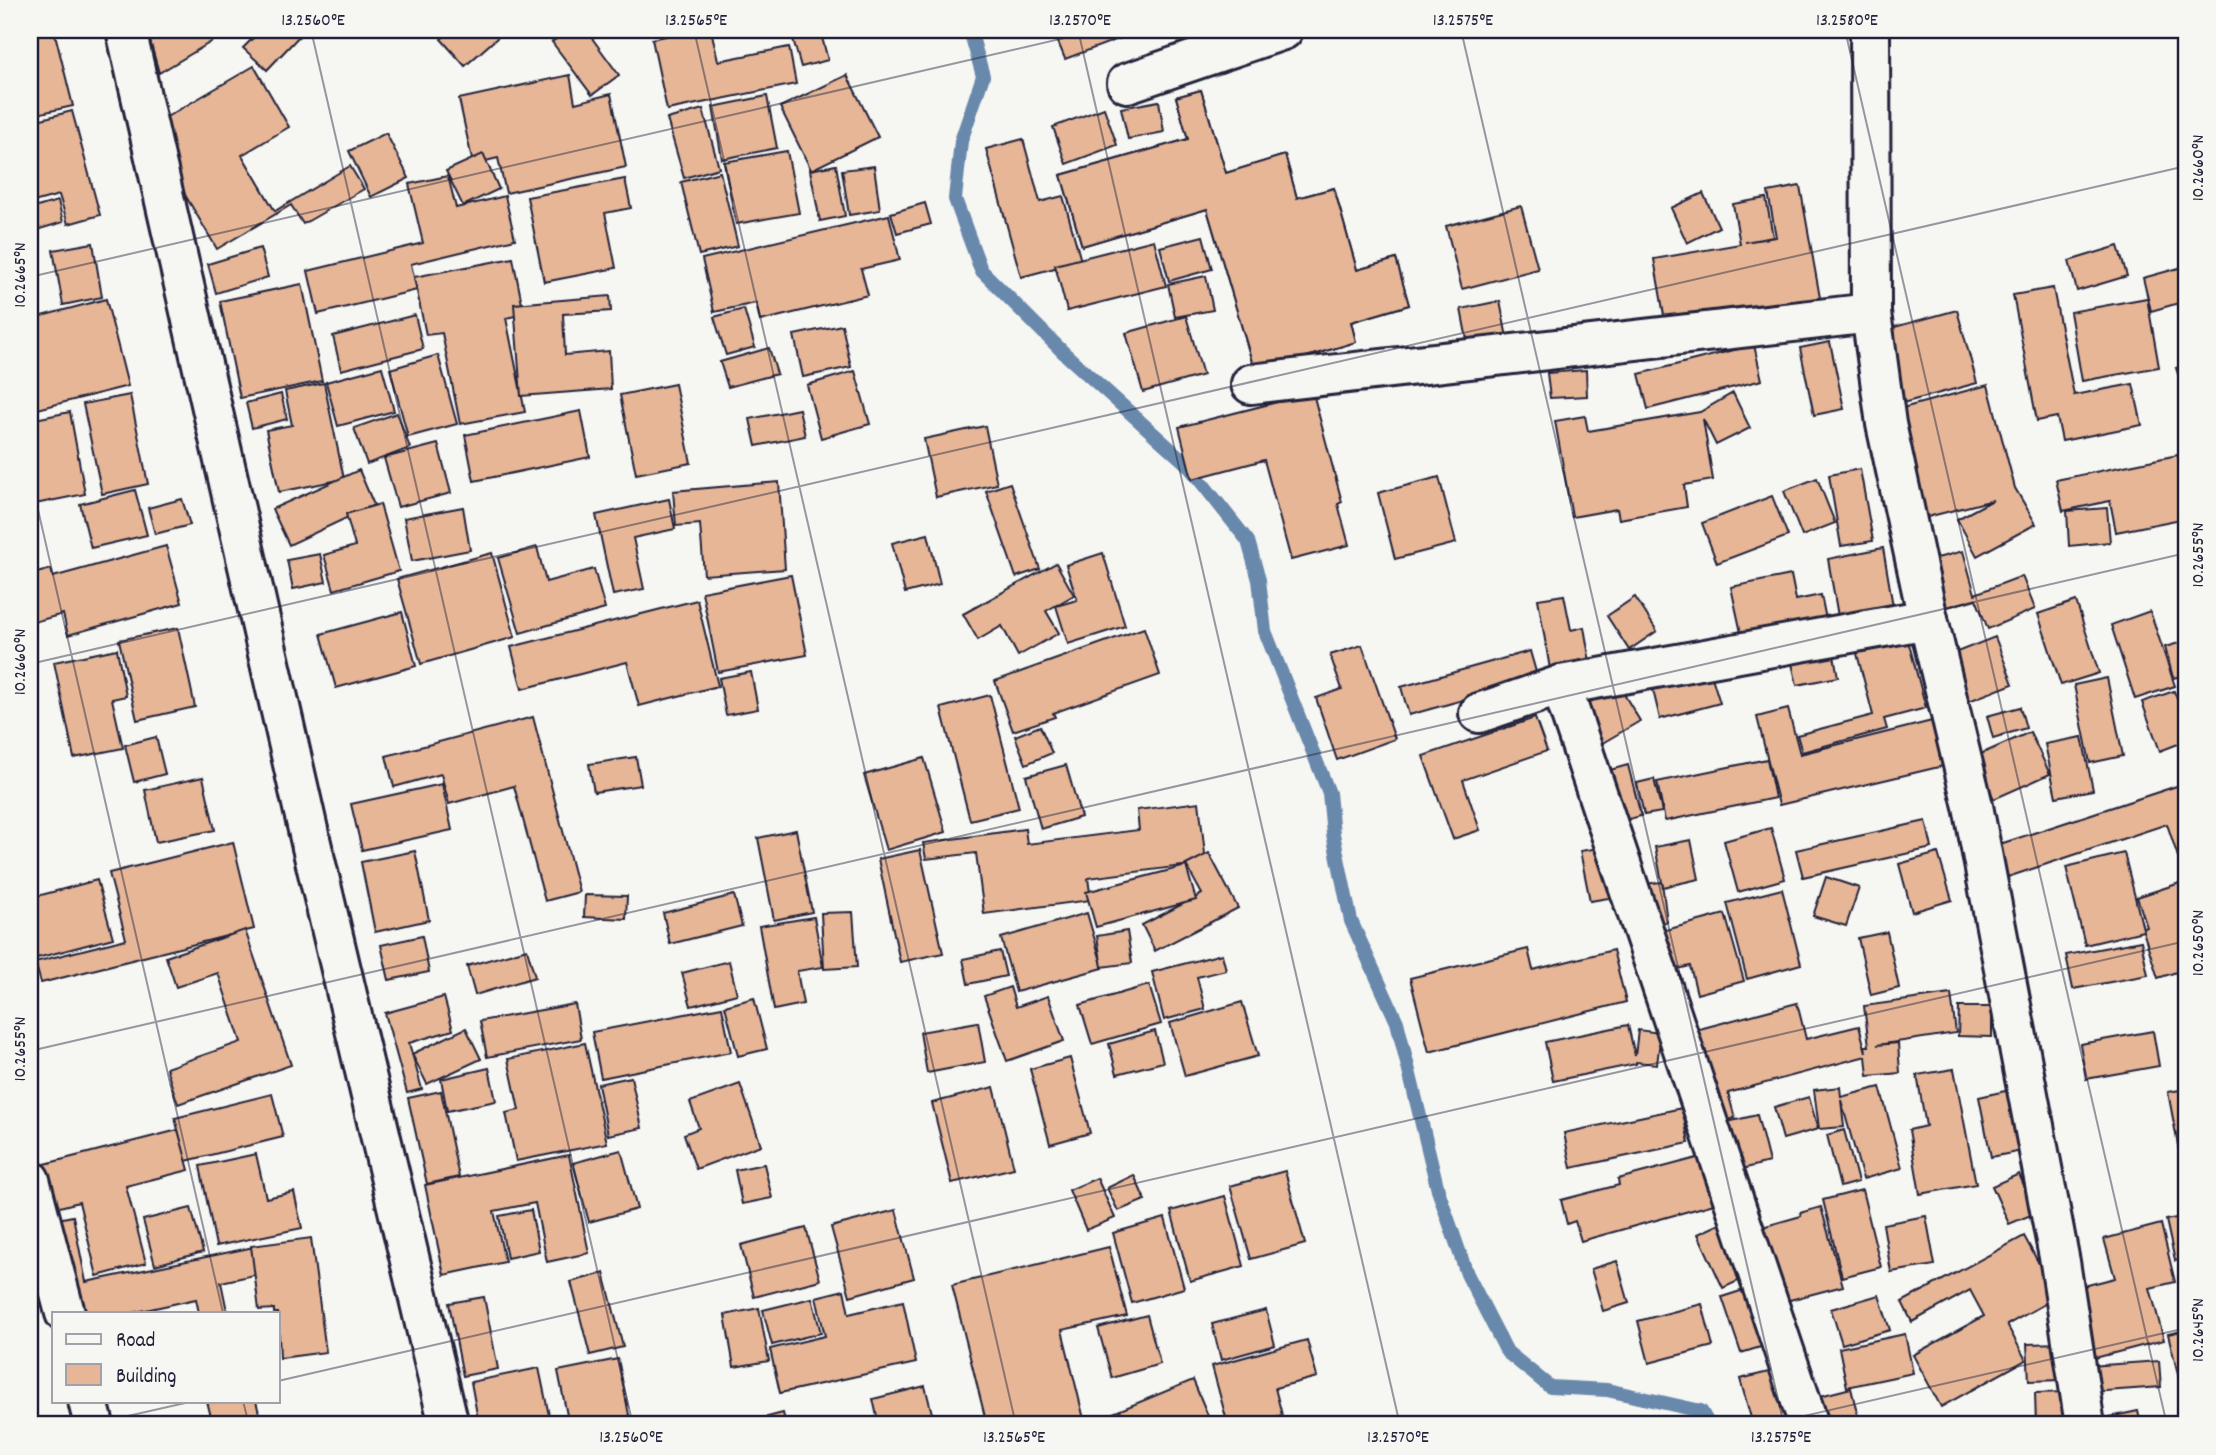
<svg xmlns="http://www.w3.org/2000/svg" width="2216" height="1455" viewBox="0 0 2216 1455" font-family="Dekko,sans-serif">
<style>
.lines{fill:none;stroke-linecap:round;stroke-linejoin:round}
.stream{stroke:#6989ac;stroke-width:14}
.building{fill:#e6b697;stroke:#22223b;stroke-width:2}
.street-casing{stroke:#22223b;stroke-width:44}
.street{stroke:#f6f6f2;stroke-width:38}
.ticks{fill:none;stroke:#22223b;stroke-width:2;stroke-opacity:0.45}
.neatline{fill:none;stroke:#22223b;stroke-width:2.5}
.ticks-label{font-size:18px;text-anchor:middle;fill:#22223b}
</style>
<rect width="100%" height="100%" fill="#f6f6f2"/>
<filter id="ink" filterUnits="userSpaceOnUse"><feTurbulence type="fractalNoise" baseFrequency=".0143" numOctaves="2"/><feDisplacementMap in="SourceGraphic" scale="14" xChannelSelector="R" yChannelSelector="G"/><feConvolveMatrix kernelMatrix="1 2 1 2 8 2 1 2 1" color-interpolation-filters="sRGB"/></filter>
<g filter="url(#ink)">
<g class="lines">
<path class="stream" d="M970,30L983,76L961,141L955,199L981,270L1065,354L1187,464L1248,541L1259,580L1265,631L1329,793L1333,834L1351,921L1397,1022L1438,1190L1467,1274L1507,1352L1550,1387L1607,1390L1701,1411L1709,1425"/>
</g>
<g class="building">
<path d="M30,30H54L73,106L32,115L30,107Z"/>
<path d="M147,30H231L159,73Z"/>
<path d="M261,30H301L303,32L267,70L243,48Z"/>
<path d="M451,30H506L465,66L441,39Z"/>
<path d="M568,30H586L619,75L592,95L552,42Z"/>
<path d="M693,30H732L712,34L718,61L789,47L796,84L667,110L652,39Z"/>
<path d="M799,30H820L828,60L801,67L791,32Z"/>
<path d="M1053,30H1130L1132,34L1065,59Z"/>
<path d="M254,66L289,127L242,155L275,211L350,166L364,189L303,224L291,205L217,249L146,129Z"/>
<path d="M570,75L575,103L611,94L626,167L506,193L498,158L473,164L459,99Z"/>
<path d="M847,75L878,137L811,170L780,107Z"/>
<path d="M1201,90L1226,173L1285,155L1297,198L1334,188L1357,270L1396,259L1409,305L1351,322L1356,342L1255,372L1207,209L1082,246L1061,175L1188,139L1176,97Z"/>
<path d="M1201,90L1226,173L1285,155L1297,198L1334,188L1357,270L1396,259L1409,305L1351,322L1356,342L1255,372L1207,209L1082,246L1061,175L1188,139L1176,97Z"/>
<path d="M767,96L777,148L722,159L713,107Z"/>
<path d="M1159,101L1164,132L1128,139L1121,108Z"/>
<path d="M1104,108L1117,145L1066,164L1053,127Z"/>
<path d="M703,109L719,168L684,178L667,119Z"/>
<path d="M72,111L100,215L68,224L59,195L30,203V122Z"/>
<path d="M386,133L409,178L371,197L349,151Z"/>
<path d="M1023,139L1040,202L1063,196L1081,261L1021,277L986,149Z"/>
<path d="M787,151L799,213L736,224L724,162Z"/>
<path d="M483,154L499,189L463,206L446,171Z"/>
<path d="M836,165L845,216L820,221L810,170Z"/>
<path d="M874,166L880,210L849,215L842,170Z"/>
<path d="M720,172L738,246L699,255L681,182Z"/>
<path d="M448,176L456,208L505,196L515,239L411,264L417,290L318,314L308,271L423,243L409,184Z"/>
<path d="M625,179L631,208L605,213L616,268L544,282L527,197Z"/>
<path d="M1800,186L1822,309L1668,338L1654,259L1740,244L1733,204L1766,198L1773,237L1745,242L1776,237L1768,192Z"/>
<path d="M1703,193L1719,227L1687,243L1671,208Z"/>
<path d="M58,201L63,222L30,232V209Z"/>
<path d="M925,203L931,224L897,233L891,213Z"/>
<path d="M1521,206L1538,269L1462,289L1446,226Z"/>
<path d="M889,215L900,260L861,269L868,295L760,321L756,303L714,312L702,259Z"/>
<path d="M1203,236L1212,269L1169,281L1160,247Z"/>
<path d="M1154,240L1166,286L1067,311L1055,265Z"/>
<path d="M93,243L102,297L63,305L53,250Z"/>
<path d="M2118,246L2127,276L2077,291L2069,261Z"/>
<path d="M260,248L268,277L216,293L208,264Z"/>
<path d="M513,258L524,314L506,318L525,412L460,424L442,333L426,335L414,277Z"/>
<path d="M2186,266V301L2151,311L2143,278Z"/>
<path d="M1206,276L1213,310L1175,317L1168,284Z"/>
<path d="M302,284L322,381L240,398L220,301Z"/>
<path d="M2053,288L2074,395L2133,384L2142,425L2062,441L2057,417L2037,421L2013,295Z"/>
<path d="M610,296L611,311L563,314L565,355L609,351L611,389L521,396L514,304Z"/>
<path d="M2147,298L2159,367L2082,381L2070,312Z"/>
<path d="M106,299L128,386L30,411V319Z"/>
<path d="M1500,301L1508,343L1469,350L1461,309Z"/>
<path d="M744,309L755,347L726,355L714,317Z"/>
<path d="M1957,310L1977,383L1884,408L1865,335Z"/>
<path d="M415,315L423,349L341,370L333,336Z"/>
<path d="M1186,316L1203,375L1143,392L1126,333Z"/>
<path d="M842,325L851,367L803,377L794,335Z"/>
<path d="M1830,342L1844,409L1814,415L1800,348Z"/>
<path d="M1754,345L1762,380L1648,409L1639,374Z"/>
<path d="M769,348L777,374L728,387L720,362Z"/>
<path d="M438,355L457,424L408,437L390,369Z"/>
<path d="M2186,365V395H2185L2176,368Z"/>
<path d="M382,367L394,411L338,426L326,382Z"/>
<path d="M1586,370L1587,396L1550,398L1547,373Z"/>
<path d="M855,371L870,424L821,438L807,385Z"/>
<path d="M324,383L344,479L279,492L266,430L292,425L285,391Z"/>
<path d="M675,384L691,463L636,474L620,395Z"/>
<path d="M1988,385L2015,488L2036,524L1977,556L1957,519L1993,500L1912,521L1884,413Z"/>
<path d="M1313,393L1342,502L1338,504L1349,545L1291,560L1264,460L1192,479L1179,427Z"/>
<path d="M1733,393L1750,428L1716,445L1703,419L1713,480L1684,485L1687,507L1619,519L1617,509L1572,517L1555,421L1585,416L1588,431L1700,412Z"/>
<path d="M281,394L287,419L252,428L246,403Z"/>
<path d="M130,395L148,484L102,494L83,404Z"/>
<path d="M799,409L805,436L756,446L750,419Z"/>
<path d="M581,411L590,457L474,481L465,435Z"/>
<path d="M70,412L85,494L30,505V420Z"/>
<path d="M397,413L410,448L367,464L354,428Z"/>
<path d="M985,426L997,484L936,497L924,439Z"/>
<path d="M438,444L451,493L398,507L384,458Z"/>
<path d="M2178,455L2186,496V518L2116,532L2110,501L2063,511L2056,480Z"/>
<path d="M1860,469L1873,541L1841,546L1829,475Z"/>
<path d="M359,470L374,505L289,545L272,509Z"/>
<path d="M1439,477L1456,543L1395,559L1378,493Z"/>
<path d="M1817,478L1835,523L1802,536L1784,491Z"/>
<path d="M779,482L785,569L704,575L700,524L676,526L673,491Z"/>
<path d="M1010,483L1040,569L1016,577L986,491Z"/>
<path d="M135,490L147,535L91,548L80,504Z"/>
<path d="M1772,496L1788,536L1717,563L1702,523Z"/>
<path d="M182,499L190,525L155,534L148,508Z"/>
<path d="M669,499L675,529L633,538L644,589L613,595L596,515Z"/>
<path d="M380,504L399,571L334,590L324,555L355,546L346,514Z"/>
<path d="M463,507L470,550L412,561L404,518Z"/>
<path d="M2107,508L2110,542L2069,546L2067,511Z"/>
<path d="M928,534L940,584L905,593L892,543Z"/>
<path d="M166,546L182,603L68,635L63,614L30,623V575L51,569L53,577Z"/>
<path d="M537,547L546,582L594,569L605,609L520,633L498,558Z"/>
<path d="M1883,548L1894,612L1839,622L1828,559Z"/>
<path d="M1963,551L1975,594L2022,576L2035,609L1988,629L1976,599L1944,608L1930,560Z"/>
<path d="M492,553L515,637L421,664L397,579Z"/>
<path d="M1103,553L1125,626L1068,644L1056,606L1077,600L1066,565Z"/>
<path d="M320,554L326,582L293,589L287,560Z"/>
<path d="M1056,563L1074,595L1046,611L1059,633L1018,656L1002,626L978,640L963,614Z"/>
<path d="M791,575L807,655L718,672L702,592Z"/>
<path d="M1791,575L1796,600L1821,595L1827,624L1743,642L1731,587Z"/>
<path d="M1564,595L1571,630L1584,627L1590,662L1550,669L1538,599Z"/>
<path d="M1635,597L1657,631L1629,650L1607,616Z"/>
<path d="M697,600L718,686L639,706L627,662L522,689L511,647Z"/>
<path d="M2076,601L2099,673L2061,685L2038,614Z"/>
<path d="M2150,611L2175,686L2135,699L2111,625Z"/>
<path d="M402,612L416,666L336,688L321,634Z"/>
<path d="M178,628L195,707L137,720L119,640Z"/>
<path d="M1144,628L1160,675L1053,713L1055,717L1013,731L995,681Z"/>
<path d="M1906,633L1926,708L1884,719L1887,729L1802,752L1797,735L1873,715L1855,646Z"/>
<path d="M1995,637L2013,684L1956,706L1939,659Z"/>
<path d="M2186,641V675L2173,678L2165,647Z"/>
<path d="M1362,645L1395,739L1337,760L1316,698L1342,689L1330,655Z"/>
<path d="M117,649L126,696L112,699L123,748L74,758L54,662Z"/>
<path d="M1833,650L1838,677L1797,685L1791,659Z"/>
<path d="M1530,651L1538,679L1409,715L1401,687Z"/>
<path d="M751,672L758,709L726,715L719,678Z"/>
<path d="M1711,674L1720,703L1660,719L1653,690Z"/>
<path d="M2107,678L2123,756L2090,763L2074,685Z"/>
<path d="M1619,686L1640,721L1594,748L1573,712Z"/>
<path d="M2174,691L2186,723V741L2160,751L2142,702Z"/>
<path d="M990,695L1019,808L970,820L941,708Z"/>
<path d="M2020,707L2026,728L1993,738L1987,716Z"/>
<path d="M1788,709L1800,754L1932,721L1943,766L1779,805L1757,717Z"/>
<path d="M533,717L579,892L545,901L514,786L449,804L441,774L394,787L386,756Z"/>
<path d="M1535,718L1547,751L1463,780L1480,830L1453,839L1423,756Z"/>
<path d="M1040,726L1052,753L1026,764L1015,736Z"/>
<path d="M2030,732L2050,774L1994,799L1974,757Z"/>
<path d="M156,737L165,774L134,782L125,745Z"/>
<path d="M2082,737L2093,790L2056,797L2045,744Z"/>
<path d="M636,757L641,785L594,792L589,764Z"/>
<path d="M924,758L946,832L886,850L864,775Z"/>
<path d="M1767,759L1775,798L1665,821L1657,782Z"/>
<path d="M1066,765L1081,817L1041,829L1026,776Z"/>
<path d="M1628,765L1641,816L1612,823L1599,773Z"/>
<path d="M203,777L215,830L156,842L145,790Z"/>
<path d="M1654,779L1662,812L1644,815L1637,783Z"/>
<path d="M2186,783V920L2183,921L2186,932V969L2158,978L2143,931L2085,945L2066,867L2124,853L2143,929L2147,927L2137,897L2186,881L2167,824L2008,877L1997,845Z"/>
<path d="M442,784L452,830L362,850L351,804Z"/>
<path d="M1199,802L1206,863L1088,878L1091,900L984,914L976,853L926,859L923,843L1025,829L1027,844L1139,830L1137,810Z"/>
<path d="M1926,821L1932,848L1803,877L1796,850Z"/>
<path d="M1771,828L1785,879L1738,892L1724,841Z"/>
<path d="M796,830L812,912L774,920L758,838Z"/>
<path d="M1691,840L1699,879L1663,887L1655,847Z"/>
<path d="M233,842L254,929L41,983L35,962L126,939L109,873Z"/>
<path d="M1606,847L1615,897L1590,901L1580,851Z"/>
<path d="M920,850L943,953L900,962L878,859Z"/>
<path d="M415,851L429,920L375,932L361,862Z"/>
<path d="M1209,853L1238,908L1155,951L1142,925L1202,894L1186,865Z"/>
<path d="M1938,853L1952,900L1912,912L1899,864Z"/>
<path d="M1186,866L1196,900L1096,927L1086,892Z"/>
<path d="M1826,877L1859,888L1846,926L1813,916Z"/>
<path d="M97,880L113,938L37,958L30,930V898Z"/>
<path d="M1662,882L1667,922L1639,925L1634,885Z"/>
<path d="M1782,889L1801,964L1747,979L1727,903Z"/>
<path d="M585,895L627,896L626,919L584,917Z"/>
<path d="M734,895L742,926L670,944L663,913Z"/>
<path d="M853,912L857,967L824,969L821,913Z"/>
<path d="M1087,913L1103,968L1016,992L1001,938Z"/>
<path d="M1725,914L1744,981L1697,994L1690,966L1666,972L1655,933Z"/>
<path d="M814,917L823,967L797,971L803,1004L774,1010L759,926Z"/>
<path d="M245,930L291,1065L178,1104L166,1068L241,1042L218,973L176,987L166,957Z"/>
<path d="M1127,931L1132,963L1102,967L1097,936Z"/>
<path d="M1887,932L1899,988L1871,995L1858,938Z"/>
<path d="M422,936L429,972L389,980L381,945Z"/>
<path d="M2141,941L2148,975L2073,989L2066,955Z"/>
<path d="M527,949L535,977L475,995L467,966Z"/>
<path d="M1528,949L1533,970L1613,950L1626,1002L1429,1052L1410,978Z"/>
<path d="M1000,951L1006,976L968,984L963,959Z"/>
<path d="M1222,954L1226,970L1197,977L1205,1009L1164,1020L1152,972Z"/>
<path d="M729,961L737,994L691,1006L682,973Z"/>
<path d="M1149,985L1161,1024L1092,1044L1080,1005Z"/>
<path d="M1010,987L1016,1007L1048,996L1064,1041L1007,1061L984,996Z"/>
<path d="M1951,994L1956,1033L1877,1045L1898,1043L1900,1073L1868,1076L1866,1056L1728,1093L1735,1118L1717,1123L1692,1031L1797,1003L1806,1039L1859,1026L1866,1052L1865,1046H1869L1864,1006Z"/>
<path d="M444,997L453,1030L409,1043L422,1089L407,1093L385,1013Z"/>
<path d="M754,998L767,1049L738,1056L725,1006Z"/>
<path d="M1242,1002L1258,1056L1185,1076L1170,1023Z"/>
<path d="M575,1004L581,1039L487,1057L480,1021Z"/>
<path d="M722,1007L731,1052L601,1078L592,1032Z"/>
<path d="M1959,1007H1992V1037L1958,1036Z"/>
<path d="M978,1022L985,1062L927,1073L920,1032Z"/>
<path d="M1628,1025L1635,1056L1638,1030L1661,1033L1657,1064L1636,1062V1064L1553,1081L1545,1042Z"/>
<path d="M466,1028L481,1059L427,1084L412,1054Z"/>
<path d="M1155,1031L1163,1062L1117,1074L1109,1044Z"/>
<path d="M2153,1031L2159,1066L2086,1079L2080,1044Z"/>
<path d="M585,1043L607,1143L516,1161L506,1113L519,1110L508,1059Z"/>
<path d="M1070,1058L1090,1133L1050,1144L1030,1069Z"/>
<path d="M489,1068L496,1101L447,1111L441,1079Z"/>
<path d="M1954,1069L1976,1184L1920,1194L1909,1130L1926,1126L1917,1075Z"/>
<path d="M631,1077L642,1128L608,1135L598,1084Z"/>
<path d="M740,1084L761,1145L696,1169L684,1134L699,1128L690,1102Z"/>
<path d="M994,1087L1014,1168L952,1183L932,1103Z"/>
<path d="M1840,1087L1841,1097L1880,1087L1902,1168L1863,1179L1841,1100L1844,1127L1819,1129L1814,1090Z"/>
<path d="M2014,1089L2027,1150L1991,1157L1979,1097Z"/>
<path d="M2186,1089V1172H2183L2168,1092Z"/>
<path d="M441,1091L459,1177L427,1184L408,1098Z"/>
<path d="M272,1094L283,1137L186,1161L175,1118Z"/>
<path d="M1809,1097L1818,1129L1783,1139L1774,1107Z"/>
<path d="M1682,1108L1689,1143L1571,1168L1564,1133Z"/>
<path d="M1757,1115L1769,1162L1731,1172L1719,1124Z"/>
<path d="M178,1130L189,1170L126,1186L146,1263L97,1276L79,1202L48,1210L37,1166Z"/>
<path d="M1844,1130L1858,1182L1840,1187L1827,1135Z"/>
<path d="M621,1150L637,1209L589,1222L573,1163Z"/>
<path d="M256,1154L266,1198L294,1192L302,1228L216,1246L200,1166Z"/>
<path d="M569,1155L589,1253L547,1262L535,1203L494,1211L505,1262L444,1275L425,1185Z"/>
<path d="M1701,1157L1714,1204L1581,1241L1575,1221L1567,1224L1561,1200L1619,1185L1618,1179Z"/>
<path d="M764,1164L772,1198L742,1204L735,1170Z"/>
<path d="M1285,1171L1305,1244L1251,1259L1230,1186Z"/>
<path d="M2019,1174L2036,1213L2009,1224L1992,1186Z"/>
<path d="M1134,1175L1145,1200L1118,1211L1107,1188Z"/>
<path d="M1097,1178L1115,1218L1086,1230L1069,1190Z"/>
<path d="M1862,1190L1881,1267L1842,1277L1823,1200Z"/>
<path d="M1225,1196L1244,1266L1190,1281L1171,1211Z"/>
<path d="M1821,1207L1843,1286L1782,1302L1762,1227L1801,1216L1800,1213Z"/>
<path d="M191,1208L203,1252L155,1265L143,1220Z"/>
<path d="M531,1210L539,1251L507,1258L499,1216Z"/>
<path d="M896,1210L914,1278L850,1296L831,1227Z"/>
<path d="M73,1216L86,1282L254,1247L259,1274L221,1282L227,1311L217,1313H199L196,1299L132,1313H66L47,1221Z"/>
<path d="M1926,1216L1935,1265L1891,1272L1883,1224Z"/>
<path d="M2186,1216V1258L2175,1261L2166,1220Z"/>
<path d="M1165,1218L1184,1288L1132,1303L1113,1233Z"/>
<path d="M1724,1222L1749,1276L1723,1288L1698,1234Z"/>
<path d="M2161,1224L2175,1282L2150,1288L2164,1340L2095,1358L2076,1288L2115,1278L2104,1239Z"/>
<path d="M806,1228L820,1280L754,1297L741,1245Z"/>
<path d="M2024,1236L2057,1297L2007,1325L2026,1360L1941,1407L1913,1355L1984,1316L1970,1290L1912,1322L1902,1302Z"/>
<path d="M311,1238L326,1352L280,1358L278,1313H274V1309L259,1310L251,1246Z"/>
<path d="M1109,1247L1127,1316L1062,1330L1084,1419L1059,1425H987L952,1285Z"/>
<path d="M1617,1261L1629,1303L1603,1311L1591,1269Z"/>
<path d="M604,1273L623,1347L590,1355L571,1282Z"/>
<path d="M1750,1288L1767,1345L1741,1353L1722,1297Z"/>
<path d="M844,1290L849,1314L903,1301L916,1363L780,1393L770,1349L825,1336L816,1297Z"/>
<path d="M1879,1295L1890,1330L1842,1344L1831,1309Z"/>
<path d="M484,1297L498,1369L463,1376L449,1303Z"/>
<path d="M812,1298L821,1333L772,1345L763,1310Z"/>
<path d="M1702,1304L1713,1346L1649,1363L1638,1321Z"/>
<path d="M759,1308L769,1361L734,1367L725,1315Z"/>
<path d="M1266,1310L1275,1345L1221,1360L1212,1324Z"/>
<path d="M1147,1315L1160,1364L1112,1378L1098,1328Z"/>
<path d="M2186,1330V1389L2182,1390L2168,1334Z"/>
<path d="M1905,1334L1913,1373L1847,1387L1839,1348Z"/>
<path d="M1307,1340L1317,1377L1275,1388L1282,1415L1246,1425H1228L1212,1366Z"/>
<path d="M2062,1343L2063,1380L2029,1381L2027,1344Z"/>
<path d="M618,1359L631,1425H569L558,1371Z"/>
<path d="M2159,1361L2161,1387L2092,1392L2090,1366Z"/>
<path d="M539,1368L551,1425H479L471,1382Z"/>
<path d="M1773,1371L1788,1425H1753L1740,1379Z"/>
<path d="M1193,1380L1212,1425H1098L1096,1420Z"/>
<path d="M925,1386L935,1425H879L873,1399Z"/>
<path d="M1851,1388L1860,1425H1827L1820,1396Z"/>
<path d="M2069,1392L2070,1425H2036L2035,1393Z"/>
<path d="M207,1401H256L262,1425H213Z"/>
<path d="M2138,1411L2141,1425H2107L2105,1418Z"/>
<path d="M783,1413L786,1425H749L748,1422Z"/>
</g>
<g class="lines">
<defs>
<g id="street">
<path d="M126,30L311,843L449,1425"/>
<path d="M1870,30L1871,313L1886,424L1928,619L1973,806L2060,1262L2085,1425"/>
<path d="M1127,83L1283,30"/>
<path d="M1251,384L1871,313"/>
<path d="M1561,685L1809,1425"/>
<path d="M1479,713L1561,685L1928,619"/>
<path d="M30,1180L65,1313"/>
<path d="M88,1401L94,1425"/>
</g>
</defs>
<use href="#street" class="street-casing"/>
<use href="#street" class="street"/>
</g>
</g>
<path class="ticks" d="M311,30L633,1425M694,30L1016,1425M1078,30L1400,1425M1461,30L1784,1425M1845,30L2167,1425M30,277L1099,30M30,475L223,1313M30,664L2186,166M30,1051L2186,553M278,1381L2186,941M243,1401L249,1425M88,1425L194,1401M1765,1425L2186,1328"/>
<rect width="2216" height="1455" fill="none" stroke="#f6f6f2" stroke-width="77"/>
<rect x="52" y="1312" width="228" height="91" fill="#f6f6f2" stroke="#a1a1a9" stroke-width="2"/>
<rect x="66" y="1334" width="35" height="10" fill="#f6f6f2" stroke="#a1a1a9" stroke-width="2"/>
<text x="116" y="1346" font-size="21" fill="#22223b">Road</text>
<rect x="66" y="1364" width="35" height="21" fill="#e6b697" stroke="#a1a1a9" stroke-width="2"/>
<text x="116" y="1382" font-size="21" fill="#22223b">Building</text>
<rect x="38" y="38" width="2140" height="1378" class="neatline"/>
<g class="ticks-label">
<text x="313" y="25">13.2560°E</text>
<text x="696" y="25">13.2565°E</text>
<text x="1080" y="25">13.2570°E</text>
<text x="1463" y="25">13.2575°E</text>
<text x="1847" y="25">13.2580°E</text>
<text transform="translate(2197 168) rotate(-90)" y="6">10.2660°N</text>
<text transform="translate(19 275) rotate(-90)" y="6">10.2665°N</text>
<text transform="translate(2197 555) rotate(-90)" y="6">10.2655°N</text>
<text transform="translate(19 662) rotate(-90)" y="6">10.2660°N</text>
<text transform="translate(2197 943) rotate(-90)" y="6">10.2650°N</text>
<text transform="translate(19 1049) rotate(-90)" y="6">10.2655°N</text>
<text transform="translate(2197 1330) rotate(-90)" y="6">10.2645°N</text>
<text x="631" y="1442">13.2560°E</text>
<text x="1014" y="1442">13.2565°E</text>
<text x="1398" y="1442">13.2570°E</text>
<text x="1781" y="1442">13.2575°E</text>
</g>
</svg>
